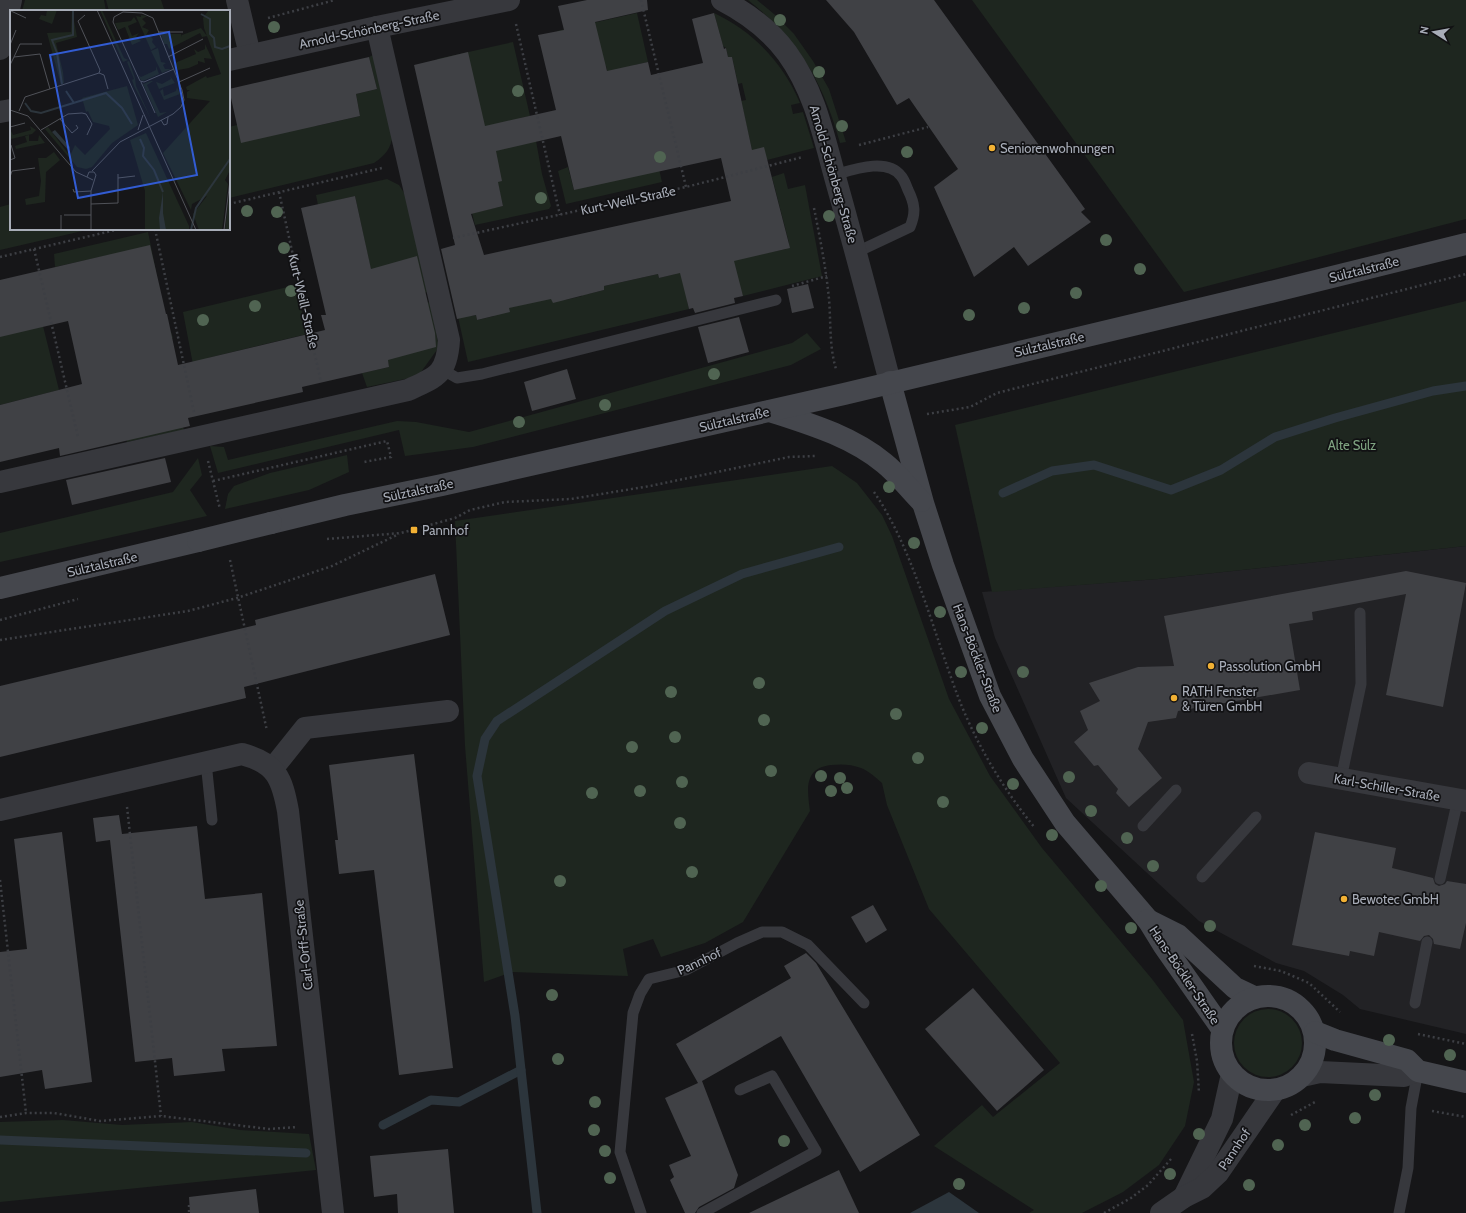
<svg xmlns="http://www.w3.org/2000/svg" width="1466" height="1213" viewBox="0 0 1466 1213" font-family="Cabin,sans-serif">
<style>
.built{fill:#222225}
.green{fill:#1e261f}
.water{fill:#2c353c}
.lines{fill:none;stroke-linecap:round;stroke-linejoin:round}
.stream{stroke:#2c353c;stroke-width:9}
.building{fill:#404145;fill-rule:evenodd}
.path{stroke:#3d3f44;stroke-width:2.5;stroke-dasharray:2 3;stroke-linecap:butt}
.lane{stroke:#37383d;stroke-width:11}
.street{stroke:#37383d;stroke-width:22}
.secondary{stroke:#45474d;stroke-width:22}
.secondary-bridge{stroke:#45474d;stroke-width:22}
.tree{fill:#506452}
.poi-dot{fill:#f2b134;stroke:#111113;stroke-width:1.5}
.labels{text-anchor:middle;stroke-width:3.5;stroke-linejoin:round;paint-order:stroke}
.street-label{font-size:13px;fill:#a8adb8;stroke:#111113}
.poi-label{font-size:13px;fill:#a8adb8;stroke:#111113;text-anchor:start}
.park-label{font-size:13px;fill:#7fa381;stroke:#111113}
.inset-river{fill:none;stroke:#2c353c;stroke-width:2}
.inset-road{fill:none;stroke:#505258;stroke-width:1}
.view{fill:#325cd3;fill-opacity:0.15;stroke:#325cd3;stroke-width:2}
.inset-edge{fill:none;stroke:#a8adb8;stroke-width:2}
</style>
<rect width="100%" height="100%" fill="#161618"/>
<path class="built" d="M1466,546V1034L1360,1009L1343,995L1304,971L1276,963L1199,921L1066,798L995,638L982,592L1158,579Z"/>
<g class="green">
<path d="M25,0H104L106,11H22Z"/>
<path d="M106,0H161L164,9L161,11H109Z"/>
<path d="M748,0H757L774,14L794,34L813,61L829,89L846,142L840,143C823,81 798,40 748,0Z"/>
<path d="M972,0H1466V219L1184,292Z"/>
<path d="M637,13L648,62L635,65L662,182L566,204L558,171L568,167L574,190L610,83L606,66L562,50L557,31Z"/>
<path d="M714,13C753,31 784,64 800,103L791,105L793,114L803,112L814,148L767,160L752,150L741,101L746,100L742,83L738,84L732,57H728L726,48L723,46Z"/>
<path d="M513,42L530,116L521,118L536,141L542,174L551,206L549,209L475,225L472,213L503,206L498,184L442,78L437,59Z"/>
<path d="M373,55L393,134C391,148 386,155 374,163L229,198V127L237,125L316,126L360,116L356,94L377,89L369,57Z"/>
<path d="M784,173L788,189L805,185L822,276L743,296L740,287L687,301L689,309L468,362L448,272L472,316L476,315L477,320L494,316L493,311L561,296L565,300L582,296L581,291L588,294L604,290V286L658,274L659,278L675,274V271L786,249L789,243L772,177Z"/>
<path d="M387,179L399,185L406,196L428,292L418,294L420,304L430,302L439,347L421,372L410,378L367,387L362,373L389,367L378,303L355,196L318,205L316,195Z"/>
<path d="M11,204V229H91L0,250V207Z"/>
<path d="M148,232L156,271L143,274L158,334L171,332L173,338L161,340L183,394L188,419L181,421L184,430L127,442L125,433L109,255L55,267L54,254Z"/>
<path d="M296,285L307,334L208,358L211,373L195,375L183,312Z"/>
<path d="M36,298L59,390L0,405V337Z"/>
<path d="M1466,301V546L1158,579L992,592L955,425Z"/>
<path d="M807,333L821,349L791,365L473,447L405,456L399,430L218,473L210,446L224,447L228,460L397,421L416,422L469,432L792,343Z"/>
<path d="M347,455L349,472L309,490L225,509L228,494L234,486L270,473Z"/>
<path d="M198,458L202,475L190,490L207,516L0,562V533L173,492Z"/>
<path d="M832,466L857,483L882,515L892,536L949,699L990,776L1042,848L1152,979L1183,1020L1194,1082L1185,1126L1159,1165L1123,1192L1082,1213H1029L1034,1210L934,1146L982,1105L993,1117L1060,1063L929,909L887,805L882,783C876,778 869,771 861,768C851,764 841,764 831,765C804,768 807,789 810,811L743,922L705,943L661,957L653,939L623,949L628,976L512,972L484,982L465,746L455,521Z"/>
<circle cx="1268" cy="1043" r="34"/>
<path d="M63,1120L122,1125L192,1122L240,1130L309,1134L316,1170L0,1202V1122Z"/>
</g>
<path class="water" d="M949,1192L979,1213H910Z"/>
<g class="lines">
<g class="stream">
<path d="M1003,493L1052,471L1094,465L1171,490L1221,470L1275,437L1335,418L1433,391L1466,386"/>
<path d="M383,1125L431,1100L459,1102L521,1070"/>
<path d="M0,1140L306,1153"/>
<path d="M537,1213L515,1016L477,776L485,739L497,721L665,611L742,574L839,547"/>
</g>
</g>
<g class="building">
<path d="M587,0H647L648,10L595,22L607,71L648,62L651,75L703,63L692,19L714,13L724,49L726,48L728,57H732L752,150L764,147L790,248L734,261L743,296L734,298L735,303L695,313L693,308L689,309L680,273L659,278L658,274L604,286V290L553,303L551,299L509,308L510,312L477,320L476,315L457,319L441,249L455,245L414,65L468,52L485,126L556,110L538,35L564,30L558,6ZM561,136L574,190L721,158L731,201L484,255L471,214L503,206L498,182L502,181L496,151Z"/>
<path d="M826,0H934L1085,209L1081,212L1091,222L1028,266L1014,247L974,277L934,187L958,169L909,98L897,105L854,32Z"/>
<path d="M369,57L377,89L356,94L360,116L241,143L229,89Z"/>
<path d="M355,196L371,269L417,256L435,333L436,347L388,360L389,367L302,387L303,392L188,418L190,426L60,456L59,448L0,462V405L82,384L68,321L0,337V280L150,245L166,314H167L178,365L325,330L321,315H326L301,208Z"/>
<path d="M808,284L814,308L792,313L787,289Z"/>
<path d="M739,317L749,352L708,363L698,327Z"/>
<path d="M567,369L576,399L532,411L524,382Z"/>
<path d="M165,458L171,482L72,505L66,480Z"/>
<path d="M1406,571L1466,583L1443,707L1386,695L1406,594L1312,612L1313,620L1289,624L1300,690L1178,711L1176,718L1148,722L1138,749L1162,778L1129,807L1116,793L1118,789L1098,765L1094,766L1074,742L1088,730L1080,711L1100,701L1089,683L1138,667L1174,666L1164,616Z"/>
<path d="M435,574L450,635L244,687L246,698L0,757V686L256,625L255,620Z"/>
<path d="M414,754L453,1068L399,1075L374,870L339,874L335,840H338L329,765Z"/>
<path d="M119,815L122,834L197,826L205,899L262,893L277,1046L222,1049L225,1071L174,1076L172,1058L135,1062L110,840L96,842L93,818Z"/>
<path d="M62,832L92,1082L45,1089L42,1070L0,1077V952L27,949L14,839Z"/>
<path d="M1315,832L1396,848L1392,868L1433,878L1435,884L1439,886L1445,884L1447,881L1466,884V923L1460,949L1434,944L1433,939L1429,935L1424,936L1420,941L1379,932L1374,956L1350,951L1349,956L1292,945Z"/>
<path d="M873,905L887,930L866,943L851,917Z"/>
<path d="M806,953L816,963L920,1135L860,1172L781,1036L702,1081L738,1175L734,1188L699,1207L695,1213H685L670,1180L674,1177L669,1165L691,1156L665,1098L698,1083L676,1044L791,978L784,966Z"/>
<path d="M973,988L1044,1070L997,1111L925,1029Z"/>
<path d="M448,1149L454,1213H398L397,1194L374,1197L370,1156Z"/>
<path d="M839,1170L859,1213H749Z"/>
<path d="M256,1189L259,1213H190L189,1197Z"/>
</g>
<g class="lines">
<g class="path">
<path d="M641,0L686,187"/>
<path d="M268,18L335,0"/>
<path d="M516,24L560,215"/>
<path d="M859,145L928,127"/>
<path d="M279,192L321,382"/>
<path d="M229,204L382,168"/>
<path d="M814,208C820,238 826,268 829,299C831,322 829,346 836,369"/>
<path d="M155,229L194,412"/>
<path d="M453,238L686,187L803,157"/>
<path d="M34,249L78,437"/>
<path d="M0,257L120,229"/>
<path d="M792,286L827,276"/>
<path d="M927,414L970,407L997,393L1466,274"/>
<path d="M208,461L220,509"/>
<path d="M213,481L387,441L391,457L364,462"/>
<path d="M874,492C912,547 933,630 957,694C975,742 1003,789 1035,828"/>
<path d="M327,539L401,533L455,518L470,510L505,502L571,499L650,486L789,457L816,456"/>
<path d="M230,560L267,731"/>
<path d="M0,620L78,599"/>
<path d="M0,640L188,611L237,598L332,566L399,534"/>
<path d="M127,807L161,1116"/>
<path d="M0,880L26,1113"/>
<path d="M1254,966L1281,971L1309,983L1340,1012"/>
<path d="M1192,1034L1197,1061L1199,1093"/>
<path d="M1418,1034L1466,1044"/>
<path d="M1432,1111L1466,1117"/>
<path d="M1291,1115L1315,1102"/>
<path d="M0,1117L26,1113H54L100,1121L161,1116L269,1129L297,1127"/>
<path d="M189,1205V1213"/>
<path d="M1104,1213L1131,1198L1148,1185L1171,1159"/>
</g>
<g class="lane">
<path d="M834,175C852,170 887,157 901,176C904,179 906,185 908,190C915,204 916,213 910,227L857,252"/>
<path d="M443,370L457,378L482,374L776,300"/>
<path d="M206,762L212,820"/>
<path d="M1341,779L1361,684L1360,613"/>
<path d="M1143,826L1176,790"/>
<path d="M1202,877L1256,817"/>
<path d="M1440,879L1458,799"/>
<path d="M1415,1003L1427,942"/>
<path d="M641,1213L620,1152L633,1013L640,994L649,979L686,970L737,943L762,932H782L808,945L864,1003"/>
<path d="M702,1213L816,1151L772,1076L740,1090"/>
<path d="M1399,1213L1408,1168L1411,1108L1418,1071"/>
</g>
<g class="street">
<path d="M237,0L250,55"/>
<path d="M722,0C747,13 770,30 787,53C814,90 823,133 835,177C854,245 872,313 890,382"/>
<path d="M0,49L11,0"/>
<path d="M229,60L377,27L509,0"/>
<path d="M0,112L11,110"/>
<path d="M0,482L408,390C437,377 447,374 449,340L377,27"/>
<path d="M273,768L305,728L448,711"/>
<path d="M1309,773L1466,801"/>
<path d="M0,810L242,754C276,763 282,778 288,811L333,1213"/>
<path d="M1302,1076L1320,1072L1404,1076L1418,1071"/>
<path d="M1184,1197L1222,1119L1232,1074"/>
<path d="M1161,1213L1184,1197L1202,1188L1218,1173L1275,1090"/>
</g>
<g class="secondary">
<path d="M890,382L923,503L943,565L990,696L1023,759L1065,823L1148,920L1164,946L1222,1029"/>
<path d="M770,411C810,424 851,436 884,463C898,474 909,489 921,501"/>
<path d="M271,523L345,505L442,485L844,394L1271,292L1466,244"/>
<path d="M0,588L198,541"/>
<path d="M1148,920L1178,935L1235,988L1254,997"/>
<circle cx="1268" cy="1043" r="47"/>
<path d="M1315,1032L1335,1040L1407,1060L1418,1071L1466,1082"/>
</g>
<path class="secondary-bridge" d="M198,541L271,523"/>
</g>
<g class="tree">
<circle cx="780" cy="20" r="6"/>
<circle cx="274" cy="27" r="6"/>
<circle cx="819" cy="72" r="6"/>
<circle cx="518" cy="91" r="6"/>
<circle cx="842" cy="126" r="6"/>
<circle cx="907" cy="152" r="6"/>
<circle cx="660" cy="157" r="6"/>
<circle cx="541" cy="198" r="6"/>
<circle cx="247" cy="211" r="6"/>
<circle cx="277" cy="212" r="6"/>
<circle cx="829" cy="216" r="6"/>
<circle cx="1106" cy="240" r="6"/>
<circle cx="284" cy="248" r="6"/>
<circle cx="1140" cy="269" r="6"/>
<circle cx="291" cy="291" r="6"/>
<circle cx="1076" cy="293" r="6"/>
<circle cx="255" cy="306" r="6"/>
<circle cx="1024" cy="308" r="6"/>
<circle cx="969" cy="315" r="6"/>
<circle cx="203" cy="320" r="6"/>
<circle cx="714" cy="374" r="6"/>
<circle cx="605" cy="405" r="6"/>
<circle cx="519" cy="422" r="6"/>
<circle cx="889" cy="487" r="6"/>
<circle cx="914" cy="543" r="6"/>
<circle cx="940" cy="612" r="6"/>
<circle cx="961" cy="672" r="6"/>
<circle cx="1023" cy="672" r="6"/>
<circle cx="759" cy="683" r="6"/>
<circle cx="671" cy="692" r="6"/>
<circle cx="896" cy="714" r="6"/>
<circle cx="764" cy="720" r="6"/>
<circle cx="982" cy="728" r="6"/>
<circle cx="675" cy="737" r="6"/>
<circle cx="632" cy="747" r="6"/>
<circle cx="918" cy="758" r="6"/>
<circle cx="771" cy="771" r="6"/>
<circle cx="821" cy="776" r="6"/>
<circle cx="1069" cy="777" r="6"/>
<circle cx="840" cy="778" r="6"/>
<circle cx="682" cy="782" r="6"/>
<circle cx="1013" cy="784" r="6"/>
<circle cx="847" cy="788" r="6"/>
<circle cx="640" cy="791" r="6"/>
<circle cx="831" cy="791" r="6"/>
<circle cx="592" cy="793" r="6"/>
<circle cx="943" cy="802" r="6"/>
<circle cx="1091" cy="811" r="6"/>
<circle cx="680" cy="823" r="6"/>
<circle cx="1052" cy="835" r="6"/>
<circle cx="1127" cy="838" r="6"/>
<circle cx="1153" cy="866" r="6"/>
<circle cx="692" cy="872" r="6"/>
<circle cx="560" cy="881" r="6"/>
<circle cx="1101" cy="886" r="6"/>
<circle cx="1210" cy="926" r="6"/>
<circle cx="1131" cy="928" r="6"/>
<circle cx="552" cy="995" r="6"/>
<circle cx="1389" cy="1040" r="6"/>
<circle cx="1450" cy="1055" r="6"/>
<circle cx="558" cy="1059" r="6"/>
<circle cx="1375" cy="1095" r="6"/>
<circle cx="595" cy="1102" r="6"/>
<circle cx="1355" cy="1118" r="6"/>
<circle cx="1305" cy="1125" r="6"/>
<circle cx="594" cy="1130" r="6"/>
<circle cx="1199" cy="1134" r="6"/>
<circle cx="784" cy="1141" r="6"/>
<circle cx="1278" cy="1145" r="6"/>
<circle cx="605" cy="1151" r="6"/>
<circle cx="1170" cy="1174" r="6"/>
<circle cx="610" cy="1178" r="6"/>
<circle cx="959" cy="1184" r="6"/>
<circle cx="1249" cy="1185" r="6"/>
</g>
<g class="poi-dot">
<circle cx="992" cy="148" r="4"/>
<rect x="410" y="526" width="8" height="8" rx="2"/>
<circle cx="1211" cy="666" r="4"/>
<circle cx="1174" cy="698" r="4"/>
<circle cx="1344" cy="899" r="4"/>
</g>
<g class="labels">
<g class="street-label">
<text transform="translate(369 29) rotate(-12)" y="5">Arnold-Schönberg-Straße</text>
<text transform="translate(834 174) rotate(74)" y="5">Arnold-Schönberg-Straße</text>
<text transform="translate(628 200) rotate(-12)" y="5">Kurt-Weill-Straße</text>
<text transform="translate(1364 269) rotate(-14)" y="5">Sülztalstraße</text>
<text transform="translate(304 301) rotate(77)" y="5">Kurt-Weill-Straße</text>
<text transform="translate(1049 344) rotate(-13)" y="5">Sülztalstraße</text>
<text transform="translate(734 419) rotate(-13)" y="5">Sülztalstraße</text>
<text transform="translate(418 490) rotate(-12)" y="5">Sülztalstraße</text>
<text transform="translate(102 564) rotate(-13)" y="5">Sülztalstraße</text>
<text transform="translate(978 658) rotate(69)" y="5">Hans-Böckler-Straße</text>
<text transform="translate(1387 787) rotate(10)" y="5">Karl-Schiller-Straße</text>
<text transform="translate(303 945) rotate(-96)" y="5">Carl-Orff-Straße</text>
<text transform="translate(699 961) rotate(-25)" y="5">Pannhof</text>
<text transform="translate(1185 975) rotate(56)" y="5">Hans-Böckler-Straße</text>
<text transform="translate(1234 1149) rotate(-56)" y="5">Pannhof</text>
</g>
<g class="poi-label">
<text x="1000" y="153">Seniorenwohnungen</text>
<text x="422" y="535">Pannhof</text>
<text x="1219" y="671">Passolution GmbH</text>
<text x="1182" y="696">RATH Fenster<tspan x="1182" dy="15">&amp; Türen GmbH</tspan></text>
<text x="1352" y="904">Bewotec GmbH</text>
</g>
<g class="park-label">
<text x="1352" y="450">Alte Sülz</text>
</g>
</g>
<g transform="translate(10 10)">
<rect width="220" height="220" fill="#161618"/>
<path d="M37,0H47L42,14L29,9L31,5L36,6ZM62,0L67,27L46,33L53,62L54,73L51,75L37,23L61,22ZM90,0H92L114,48L118,50L113,52ZM215,0L220,3V160L215,170L218,174L212,220H189L183,204L197,186L182,194L181,200L153,143L200,91L177,88V82L180,80H177L176,77L196,66L197,68L211,64L194,18L193,8L198,1ZM131,5L137,6L132,9L136,13L132,17L139,20L136,25L138,24L143,29L142,32L146,37L141,40L126,6L131,7ZM124,7L127,12L118,16L122,26L129,23L126,27L131,31L122,35L115,17L108,20L105,13L121,11ZM191,18L197,26L192,27L190,23L159,39L157,34H154L151,24H171L172,27V25ZM195,34L202,49L194,48L195,53L188,51V54L179,58L168,60L165,53L186,44L184,39L188,42L195,39ZM148,38L151,52L156,53L153,55L155,59H161L152,63L141,41ZM119,51L125,68L126,76L141,109L124,76L122,70L124,69L117,52ZM146,56L149,64L133,71L131,70L128,65L131,67L146,60ZM160,66L165,73L149,79L146,72L152,74L161,69ZM141,71H143L137,75L150,103L157,102L148,107L133,74ZM117,76L128,115L102,133L82,157L76,159L67,157L35,119L38,117L60,146L65,135L75,145L100,119L99,116L83,112L78,101L76,102L72,88ZM167,77L170,84L154,90L150,81L153,79L154,86L166,81ZM20,116L26,120L22,124L1,129L0,119L3,125L21,120ZM136,123L179,216V220H135V181L120,130ZM19,125V131H28L29,125L35,133L6,139L5,136L17,132L15,126ZM44,142L50,150L36,162L35,192L16,195L15,189L29,186L31,171L28,148H36ZM220,185V220H215L219,186Z" fill="#1e261f"/>
<path d="M45,120L60,137L59,141L42,122ZM153,182V203L156,220H150L149,208Z" fill="#2c353c"/>
<path class="inset-river" d="M191,4L200,9V24L204,28L205,37L212,39L220,36M52,74L47,43L42,30L63,25V0M56,81L64,93M15,93L21,101L31,103L96,83L112,98L122,114M130,129L134,138L133,146L144,160L153,182M181,220L186,198L220,149"/>
<path class="inset-road" d="M87,0L186,220M1,1L16,8M75,5L68,11L90,60L89,63M148,22H173M0,35L6,20M4,47L10,34H32M158,47L193,29M0,55L4,47L30,44L40,79M89,63L94,65L98,79M131,72L145,103M169,72L200,58M0,100L18,106L66,162L77,167M9,101L15,87L89,63M50,109L62,123L68,118L66,115M151,110L154,115L157,114L158,107M0,117L15,113M31,120L58,104L72,103L76,104L82,114L77,125M128,120L133,105M0,150L5,148L1,135M82,161L110,132L163,104L171,97L174,90L172,80L143,8L132,3L113,2L104,7L103,12L130,71L134,72L164,59M0,167L2,161L25,158M108,168L125,166M63,179L64,182L81,181M81,194L108,193V164M51,205V220M54,205H81M81,220V181L86,165L84,162H79L77,167L83,170M214,220L220,170"/>
<path class="view" d="M159,22L187,165L68,188L40,45Z"/>
<rect width="220" height="220" class="inset-edge"/>
</g>
<g transform="translate(1434 32) rotate(281)" stroke="#111113" stroke-width="3" paint-order="stroke">
<path d="M0-3L7 15L0 10L-7 15Z" fill="#a8adb8"/>
<text y="-6" font-size="11" font-weight="bold" text-anchor="middle" fill="#a8adb8">N</text>
</g>
</svg>
